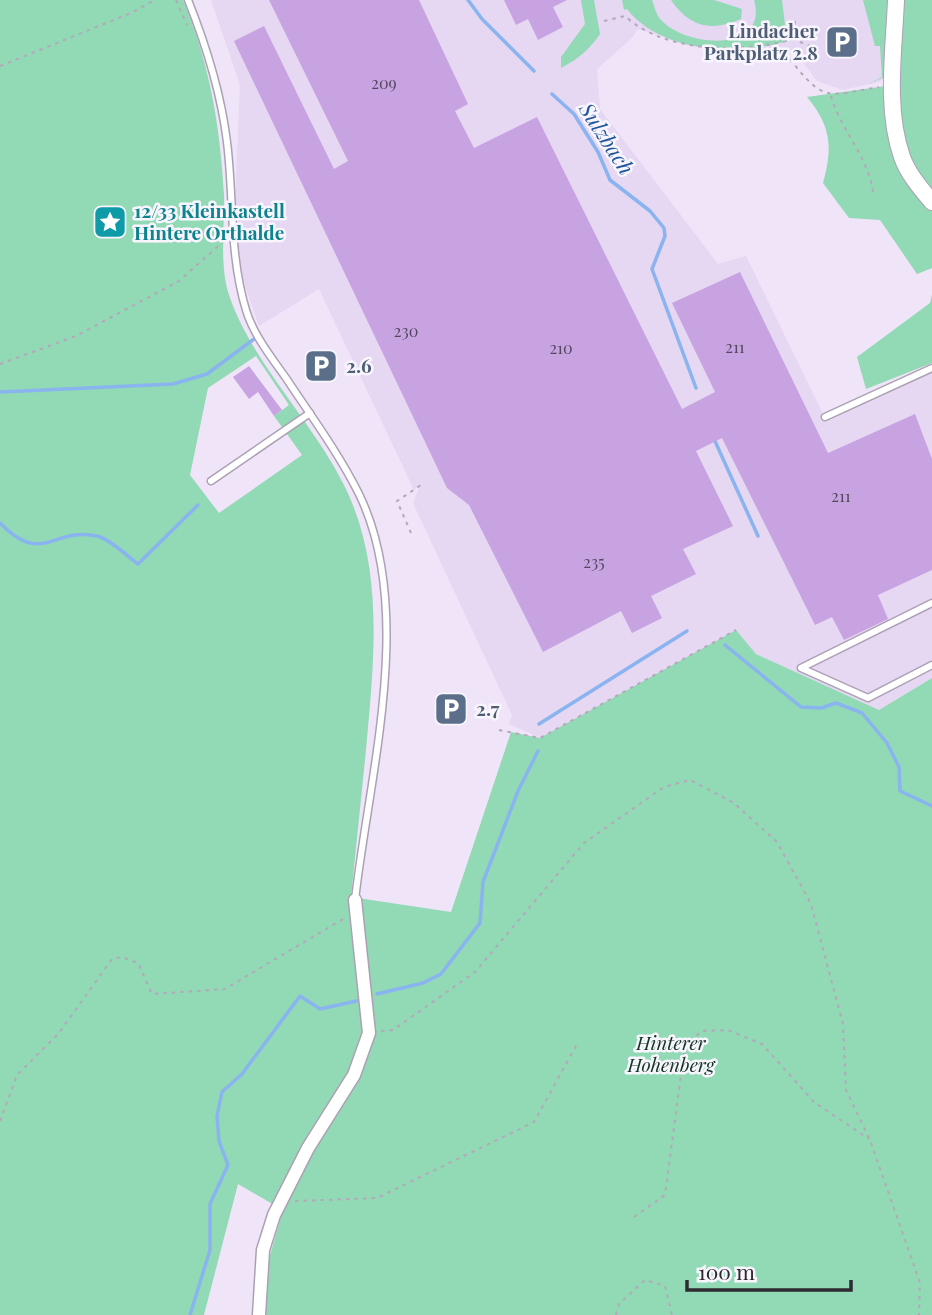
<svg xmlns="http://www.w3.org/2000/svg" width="932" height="1315" viewBox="0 0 932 1315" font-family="'Playfair Display',serif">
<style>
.built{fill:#e6d7f2}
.green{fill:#92d9b5;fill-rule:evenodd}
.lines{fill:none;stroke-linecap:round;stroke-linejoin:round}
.stream{stroke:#8ab4ef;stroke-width:3.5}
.building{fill:#c8a3e2}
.service-casing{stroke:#aca1b4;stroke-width:9}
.minor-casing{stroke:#aca1b4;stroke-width:15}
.tertiary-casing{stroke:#aca1b4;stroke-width:18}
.path{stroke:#b3a9ba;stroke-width:2;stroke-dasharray:3.5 5;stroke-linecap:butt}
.service{stroke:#fff;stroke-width:6}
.minor{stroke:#fff;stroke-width:12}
.tertiary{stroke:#fff;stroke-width:16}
.labels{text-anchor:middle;stroke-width:5;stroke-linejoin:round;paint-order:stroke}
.number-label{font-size:16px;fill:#55485e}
.service-label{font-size:19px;font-weight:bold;fill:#4e5e75;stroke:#f9f5fd;text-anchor:start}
.culture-label{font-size:19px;font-weight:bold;fill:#0d838f;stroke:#f9f5fd;text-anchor:start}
.park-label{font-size:19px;font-style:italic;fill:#113525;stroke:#f9f5fd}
.water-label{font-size:21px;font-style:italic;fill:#22569c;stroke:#f9f5fd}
</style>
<rect width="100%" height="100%" fill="#f0e4f9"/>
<path class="built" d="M211,0H889V75L879,82L843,90L817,81L796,53L700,48L638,29L632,38L597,69L600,109L718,264L746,256L824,416L932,364V678L879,710L756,654L736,630L540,738L509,724L512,715L413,503L420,486L414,490L319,289L259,326L243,280L234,223L240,85Z"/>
<g class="green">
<path d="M0,0H183C210,64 220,126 224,195C225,227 219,264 229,295C251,361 313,422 344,485C385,567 374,661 366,750C361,799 356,848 351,897L451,912L511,732L540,738L736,630L756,654L879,710L932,678V1315H263L266,1269L283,1210L238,1184L204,1315H0ZM256,356L289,405L274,416L302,455L219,513L190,475L208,388Z"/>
<path d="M581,0H594L600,34C589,50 578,59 561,68V57L585,24Z"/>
<path d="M622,0H652C654,5 655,11 658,16C678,47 770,56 754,0H782L787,41C737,57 660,52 627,9L624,10Z"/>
<path d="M671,0H714L742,9L741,19C712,31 691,29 671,0Z"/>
<path d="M863,0H889V75L868,84L882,77L880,46H875Z"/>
<path d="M902,0H932V268L917,274L880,220L849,218L823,183C833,147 831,126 807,97L893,85Z"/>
<path d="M932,295V363L866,389L857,357L930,303Z"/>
</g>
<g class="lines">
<g class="stream">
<path d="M468,0L482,19L534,71"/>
<path d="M552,94L574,114L598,152L610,180L650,211L664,228L665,236L652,269L696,388"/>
<path d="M0,392L173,384L207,374L254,339"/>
<path d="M714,439L758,536"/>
<path d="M0,523C43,567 53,526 97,536C110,539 127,556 138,564L198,505"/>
<path d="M725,645L801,707L821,708L836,703L862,713L887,743L899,767L900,791L932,806"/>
<path d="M539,724L687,631"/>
<path d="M377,994L423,983L441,974L480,923L483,882L518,791L538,751"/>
<path d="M190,1315L210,1250V1204L228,1165L219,1141L217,1116L222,1092L242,1074L300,996L320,1009L361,1000"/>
</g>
</g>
<g class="building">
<path d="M269,0H419L468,104L455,111L474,148L537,117L682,409L715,392L672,303L740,272L828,453L915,414L932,459V570L878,595L888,619L844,640L832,617L815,625L722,438L696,451L733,526L683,549L696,574L651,596L662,618L632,633L621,611L543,652L469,505L447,488L234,41L264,26L334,169L348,161Z"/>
<path d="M504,0H567L553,7L563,27L538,40L528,19L516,25Z"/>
<path d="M249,366L282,410L274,416L258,392L249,399L233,377Z"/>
</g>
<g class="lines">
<defs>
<g id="service">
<path d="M188,0C206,45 221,93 227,142C234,198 229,254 246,310C253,334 271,357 286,378C311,416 338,452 359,494C416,611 369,775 355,900"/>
<path d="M825,417L932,368"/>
<path d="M211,481L310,413"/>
<path d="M932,603L801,668L868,698L932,665"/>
</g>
<path id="minor" d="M259,1315L263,1250L274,1215L308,1148L354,1075L369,1033L355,900"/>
<path id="tertiary" d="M896,0C894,50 885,109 902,157C908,174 921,189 932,202"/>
</defs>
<use href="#service" class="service-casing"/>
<use href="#minor" class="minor-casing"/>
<use href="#tertiary" class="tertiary-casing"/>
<g class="path">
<path d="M176,0L187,25"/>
<path d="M604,21L625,16C664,53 744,54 793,39"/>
<path d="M795,21L793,39L822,51"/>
<path d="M790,59C824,103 827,96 879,87"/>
<path d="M0,66L131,13L155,0"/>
<path d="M831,96C841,131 868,156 873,192"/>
<path d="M0,364L76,336L179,281L225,240"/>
<path d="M411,533L397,501L421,485"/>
<path d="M499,730L540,738L736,630"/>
<path d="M381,1031L393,1030L475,972L584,843L664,787L690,780L734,803L777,842L811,904L843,1024L846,1090L870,1140L920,1283L919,1315"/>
<path d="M0,1121L17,1075L59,1033L112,959L122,957L138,963L152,994L225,989L343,919"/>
<path d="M295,1201L377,1198L534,1122L577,1044"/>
<path d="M634,1217L665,1195L685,1045L702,1031L728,1030L762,1044L814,1102L869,1139"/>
<path d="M616,1315L619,1304L645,1280L665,1286L672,1315"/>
</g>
<use href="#service" class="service"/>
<use href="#minor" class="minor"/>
<use href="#tertiary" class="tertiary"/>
</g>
<defs>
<symbol id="parking-square" viewBox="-11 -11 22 22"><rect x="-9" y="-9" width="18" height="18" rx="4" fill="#5c6f8a" stroke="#f9f5fd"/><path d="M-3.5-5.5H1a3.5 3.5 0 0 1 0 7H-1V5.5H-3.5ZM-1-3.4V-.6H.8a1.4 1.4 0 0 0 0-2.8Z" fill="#fff"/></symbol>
<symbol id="sight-square" viewBox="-11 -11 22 22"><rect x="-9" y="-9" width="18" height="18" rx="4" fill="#0f9aa8" stroke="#f9f5fd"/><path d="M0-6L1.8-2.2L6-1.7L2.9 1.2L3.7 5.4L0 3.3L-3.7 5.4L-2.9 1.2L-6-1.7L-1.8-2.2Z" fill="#fff"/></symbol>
</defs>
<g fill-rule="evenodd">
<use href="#parking-square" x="823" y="23" width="38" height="38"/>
<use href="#sight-square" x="91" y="203" width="38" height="38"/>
<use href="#parking-square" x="302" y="347" width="38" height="38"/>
<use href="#parking-square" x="432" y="690" width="38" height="38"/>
</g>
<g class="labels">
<g class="number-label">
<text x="384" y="89">209</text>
<text x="406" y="337">230</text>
<text x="735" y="353">211</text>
<text x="561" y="354">210</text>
<text x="841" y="502">211</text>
<text x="594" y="568">235</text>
</g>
<g class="service-label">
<text x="818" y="38" text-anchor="end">Lindacher<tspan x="818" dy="22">Parkplatz 2.8</tspan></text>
<text x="346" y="373">2.6</text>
<text x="476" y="716">2.7</text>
</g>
<g class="culture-label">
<text x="134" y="218">12/33 Kleinkastell<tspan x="134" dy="22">Hintere Orthalde</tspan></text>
</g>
<g class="park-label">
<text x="671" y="1050">Hinterer<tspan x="671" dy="22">Hohenberg</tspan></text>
</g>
<g class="water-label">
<text transform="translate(606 139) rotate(57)" y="7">Sulzbach</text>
</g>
</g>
<path d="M687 1280v10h164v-10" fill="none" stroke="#2f2a32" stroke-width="3.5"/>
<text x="698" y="1280" font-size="21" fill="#2f2a32" stroke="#f9f5fd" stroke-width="5" paint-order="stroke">100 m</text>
</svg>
